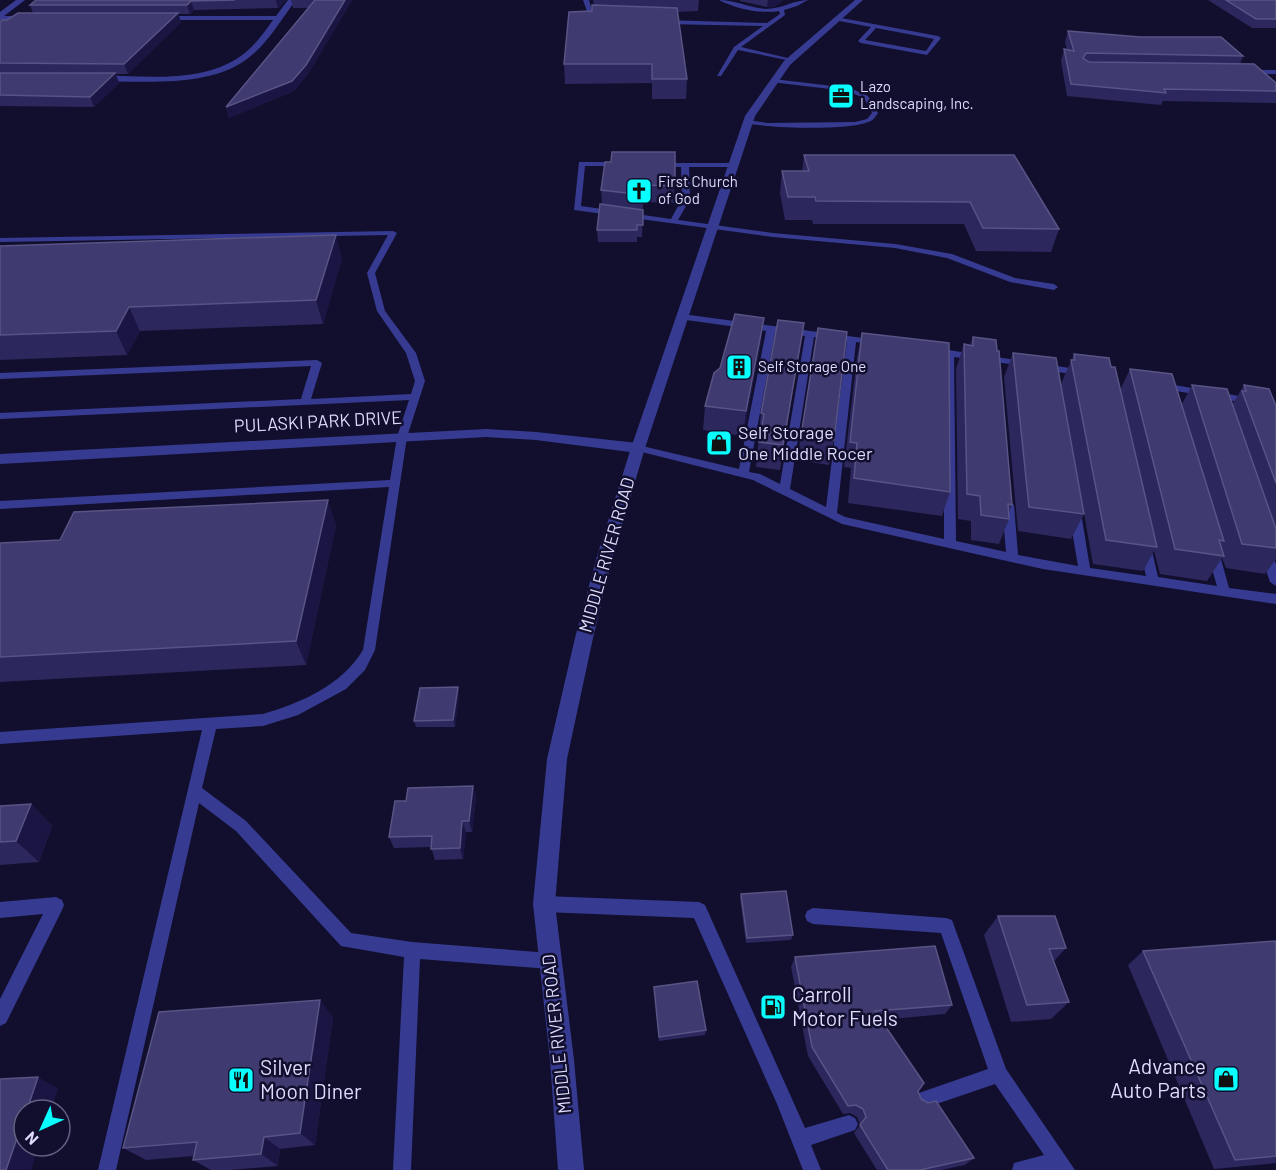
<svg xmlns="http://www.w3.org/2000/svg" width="1276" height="1170" viewBox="0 0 1276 1170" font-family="Barlow,sans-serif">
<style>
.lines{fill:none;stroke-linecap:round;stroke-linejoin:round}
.service{fill:#363b91;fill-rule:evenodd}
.minor{fill:#363b91;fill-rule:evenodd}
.tertiary{fill:#363b91;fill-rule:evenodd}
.wall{fill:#2c275d}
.shaded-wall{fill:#1a1543}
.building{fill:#3f3a6f;stroke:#585485;stroke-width:1.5}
.labels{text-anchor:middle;stroke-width:5;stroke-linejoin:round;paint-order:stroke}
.far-poi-label{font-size:15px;fill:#dddcff;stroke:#120f2e;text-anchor:start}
.street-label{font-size:18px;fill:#dddcff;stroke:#120f2e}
.poi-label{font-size:18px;fill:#dddcff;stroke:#120f2e;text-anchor:start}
.near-poi-label{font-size:21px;fill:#dddcff;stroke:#120f2e;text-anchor:start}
</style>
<rect width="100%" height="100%" fill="#120f2e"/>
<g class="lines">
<g class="service">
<path d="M583,0H589L594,18L600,19V21L590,20Z"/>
<path d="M719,0C735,0 750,8 766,9C782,9 794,0 808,0L797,6L784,10L785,15L741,47L792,59V61L738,50L721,76H717L734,47L763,26L664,24L661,22L664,20L767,23L780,14L779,11C760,14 736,9 719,0Z"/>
<path d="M836,17L938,36L941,38L927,55L861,43L858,41L871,27L834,20ZM876,28L934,39L926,51L865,40Z"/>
<path d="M773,79L850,88L868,96L878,113C875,117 873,121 868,122C846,131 769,128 745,123V121L747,120L767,123L855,122L867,119L872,113L864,98L847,91L771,82Z"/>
<path d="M579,162H620L624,164L620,166H585L581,206L671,219L682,199L681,167H656V163H736V167H689L690,199L678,220L773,233L895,244L952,254L1015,278L1054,284L1058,287L1054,290L1010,282L947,258L895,248L773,237L574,210Z"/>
<path d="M393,231L397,233L375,273L385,311L416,353L425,381L407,437L375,650L365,670L346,689L298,715L263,726L216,729L202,788L246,821L351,933L412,942L550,953L556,955L558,961L556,967L550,969L420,959L411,1170H393L404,957L341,946L236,831L199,803L116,1170H98L202,730L0,744V732L263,714C301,703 342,685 363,650L389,487L0,509V501L390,480L397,437L409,400L0,419V413L301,399L311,366L0,379V373L317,360L322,363L311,399L411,394L415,381L406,353L377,311L367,273L388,235L0,242V238Z"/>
<path d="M682,314L878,340L880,342L875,345L856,342L837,513L845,517L944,539V355L931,353L929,351L934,348L1023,361L1026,362V366L954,357L956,541L1006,552L1002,505L1008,501L1014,505L1018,555L1078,566L1069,513L1075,509L1081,513L1090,568L1146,576L1139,547L1145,543L1151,547L1158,577L1217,586L1207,552L1213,548L1219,552L1229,588L1276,594V604L1043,569L842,524L753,480L634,450L633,448L634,446L638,445L739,469L766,331L679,319V315ZM775,332L805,336L780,484L760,474L749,472ZM814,337L847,341L826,507L790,489Z"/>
<path d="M1043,364L1083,370L1088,373L1083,376L1040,369V365Z"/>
<path d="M1162,383L1251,398L1256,401L1251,404L1159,388V384Z"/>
<path d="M1266,548L1270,549L1276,564V586L1270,582L1260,552Z"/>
<path d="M544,896L699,902L705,905L805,1128L849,1115L855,1118L858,1124L855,1130L811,1145L821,1170H803L777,1104L694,918L544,912L538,909L536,904L538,899Z"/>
<path d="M56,897L62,900L64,905L62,910L6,1023L0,1026V999L43,914L0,918V902Z"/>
<path d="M813,908L946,918L952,920L1006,1069L1075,1170H1012L1014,1163L1044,1155L995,1084L922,1109L916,1106L913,1100L916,1094L988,1069L941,933L813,924L807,921L805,916L807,911Z"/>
</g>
<g class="minor">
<path d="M16,0H25L4,16H31L34,20H0V12Z"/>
<path d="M288,0H296C282,18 270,40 252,55C214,89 142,81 94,81L90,78L94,75C142,76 207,85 246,52C257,43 265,31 273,20H158L154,18L158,16H276Z"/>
<path d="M1238,70H1276V74H1241L1237,72Z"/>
<path d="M486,429L536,432L638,443L645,448L638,453L536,440L486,437L0,464V454Z"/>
</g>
<path class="tertiary" d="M855,0H863L790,65L755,116L645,448L613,556L593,638L567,759L555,904L574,1060L584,1170H558L550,1060L533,904L547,759L575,638L597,556L631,448L745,116L784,61Z"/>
</g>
<g class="wall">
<path d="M36,0H286L278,8L194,10L190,14H178L181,22L128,74H116L119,83L94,107L0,106V22L33,13L30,5Z"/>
<path d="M291,0H352L308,74L294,91L229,118L226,107L308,8H293Z"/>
<path d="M593,0H699L698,11L677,12L687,79L686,99H652V83L565,84L564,64L592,11L594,5Z"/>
<path d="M740,0H783L775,6L767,7L740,1Z"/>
<path d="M1208,0H1276V28H1252Z"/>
<path d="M1068,31L1243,56L1240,64L1276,83V103L1163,101L1161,105L1067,96L1061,61L1064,49L1067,50L1065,42Z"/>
<path d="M675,152L674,203L643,202L642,237H637V242H598L597,230L602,204L601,190L611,162Z"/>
<path d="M804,155H1014L1059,229L1051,252L976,251L964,224H813L812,220H785L780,193L782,171H802Z"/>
<path d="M0,246L342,258L323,324L140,331L127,355L0,360Z"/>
<path d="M764,318L761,342L743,436L703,430L705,406L720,368Z"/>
<path d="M804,323L780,470L756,467L759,438H758L761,413Z"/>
<path d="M818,328L834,440L829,465L797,460Z"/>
<path d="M862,333L950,492L942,516L848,503L851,468L844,467L857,357Z"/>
<path d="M973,337L1012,505L1009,512V519L999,544L971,540V521L958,519L956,369L964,344L970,345Z"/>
<path d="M1013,353L1084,514L1071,539L1018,531L1004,377Z"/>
<path d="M1074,354L1111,367L1120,390L1130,369L1182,404L1192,385L1232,405L1244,385L1276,406V559L1265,574L1226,568L1222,558L1207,581L1160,574L1154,551L1143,571L1093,564L1061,384Z"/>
<path d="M336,525L306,665L0,682V543Z"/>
<path d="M458,687L459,693L455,727H416L414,721Z"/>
<path d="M473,786L476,798L472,832H466L463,859L435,860L431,847L394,848L389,837L406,801Z"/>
<path d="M31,804L52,826L39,862L0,865V806Z"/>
<path d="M741,894L793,935L791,940L746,943L740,899Z"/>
<path d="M998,916L1066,948L1054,961L1069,1002L1051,1019L1011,1022L984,935Z"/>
<path d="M1276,944V1163L1214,1169L1128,965L1143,951Z"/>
<path d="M795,957L952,1005L945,1014L881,1020L918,1091L921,1099L974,1158L965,1165L941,1170H877L854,1133L860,1125L857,1117L850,1113L843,1114L808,1056L791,967Z"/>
<path d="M654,987L706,1030L705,1035L659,1041Z"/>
<path d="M333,1017L315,1145L280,1149L278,1166L230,1170H211L193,1160L194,1156L146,1160L123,1148Z"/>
</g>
<g class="shaded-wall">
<path d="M276,0H286L278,8Z"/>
<path d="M345,0H352L308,74L294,91L229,118L226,107Z"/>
<path d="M768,0H783L775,6L767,7Z"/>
<path d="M191,1L194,10L190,14L187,5Z"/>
<path d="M178,13L181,22L128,74L124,64Z"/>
<path d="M115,73L119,83L94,107L90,97Z"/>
<path d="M336,235L342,258L323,324L316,300Z"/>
<path d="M129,307L140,331L127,355L116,331Z"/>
<path d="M764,318L761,342L743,436L746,411Z"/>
<path d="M328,500L336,525L306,665L296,641Z"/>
<path d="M458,687L459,693L455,727L453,720Z"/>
<path d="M473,786L476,798L472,832L469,821Z"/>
<path d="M31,804L52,826L39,862L16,841Z"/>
<path d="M462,821L466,832L463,859L460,848Z"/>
<path d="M320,1000L333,1017L315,1145L300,1133Z"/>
<path d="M38,1077L58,1088L51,1110H27Z"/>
<path d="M24,1118V1146H39L31,1170H6Z"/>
<path d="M264,1137L280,1149L278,1166L261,1154Z"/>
</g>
<g class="building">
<path d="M36,0H235L191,1L187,5H30Z"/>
<path d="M315,0H345L306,65L292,81L226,107Z"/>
<path d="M1226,0H1276V19H1256Z"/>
<path d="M592,5L677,8L687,79H652V64H564L569,12L592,11Z"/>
<path d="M18,13H178L124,64L0,63V22L2,20H7Z"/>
<path d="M1068,31L1140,37H1221L1243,56L1086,53L1083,58L1089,62L1254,64L1276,83V91L1164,89L1166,93L1071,84L1064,49L1074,51Z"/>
<path d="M0,73H115L90,97L0,95Z"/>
<path d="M612,152H675V186L643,185V195L601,190L605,162H611Z"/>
<path d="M804,155H1014L1059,229L983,228L970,202L816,201L815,197H788L782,171H809Z"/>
<path d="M600,204L643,210V225H637V230H597Z"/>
<path d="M336,235L316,300L129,307L116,331L0,335V246Z"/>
<path d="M735,314L764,318L746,411L705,406L714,373L720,368Z"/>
<path d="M778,320L804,323L783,445L759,442L764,414L761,413Z"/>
<path d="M818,328L847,332L834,440L801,435Z"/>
<path d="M862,333L949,343L950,492L854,478L857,443L850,442Z"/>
<path d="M973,337L996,340L997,351H999L1012,505L1008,504L1009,519L981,515L980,496L967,494L964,344L973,346Z"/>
<path d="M1013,353L1056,358L1084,514L1029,507Z"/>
<path d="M1074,354L1109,358L1111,367H1115L1157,547L1106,540L1071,360H1075Z"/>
<path d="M1130,369L1172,374L1224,541L1219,540L1224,556L1175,549Z"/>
<path d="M1192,385L1227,389L1276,529V548L1242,544Z"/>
<path d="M1244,385L1269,389L1276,406V483L1242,391H1246Z"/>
<path d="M328,500L296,641L0,657V543L60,540L74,512Z"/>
<path d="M458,687L453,720L414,721L420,688Z"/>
<path d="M473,786L469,821H462L460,848L431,849L432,836L389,837L395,801H406L408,788Z"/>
<path d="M31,804L16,841L0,842V806Z"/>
<path d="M786,891L793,935L747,938L741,894Z"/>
<path d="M998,916H1055L1066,948L1049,949L1069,1002L1027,1005Z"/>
<path d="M1275,941L1276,944V1156L1235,1160L1143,951Z"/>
<path d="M935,946L952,1005L875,1011L924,1083L918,1091L921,1099L928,1103L936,1101L974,1158L920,1170H888L860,1125L866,1117L863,1109L856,1105L848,1106L812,1047L795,957Z"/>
<path d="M697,981L706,1030L659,1037L654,987Z"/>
<path d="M320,1000L300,1133L264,1137L261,1154L193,1160L197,1142L123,1148L159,1012Z"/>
<path d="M38,1077L27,1110H24V1118L6,1170H0V1079Z"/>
</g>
<defs>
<symbol id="office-square" viewBox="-11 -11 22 22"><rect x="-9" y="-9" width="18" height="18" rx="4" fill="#08feff" stroke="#120f2e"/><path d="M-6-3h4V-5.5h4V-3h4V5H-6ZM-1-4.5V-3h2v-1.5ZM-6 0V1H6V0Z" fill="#111"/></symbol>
<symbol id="church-square" viewBox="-11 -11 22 22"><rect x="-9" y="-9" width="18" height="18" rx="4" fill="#08feff" stroke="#120f2e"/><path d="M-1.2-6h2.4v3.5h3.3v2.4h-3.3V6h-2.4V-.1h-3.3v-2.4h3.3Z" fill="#111"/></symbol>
<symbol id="building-square" viewBox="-11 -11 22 22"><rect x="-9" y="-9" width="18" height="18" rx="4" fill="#08feff" stroke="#120f2e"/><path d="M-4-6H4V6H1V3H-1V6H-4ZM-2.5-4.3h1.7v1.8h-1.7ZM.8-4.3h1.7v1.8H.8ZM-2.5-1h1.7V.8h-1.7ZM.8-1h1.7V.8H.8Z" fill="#111"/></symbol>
<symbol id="shop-square" viewBox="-11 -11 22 22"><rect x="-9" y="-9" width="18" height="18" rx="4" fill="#08feff" stroke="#120f2e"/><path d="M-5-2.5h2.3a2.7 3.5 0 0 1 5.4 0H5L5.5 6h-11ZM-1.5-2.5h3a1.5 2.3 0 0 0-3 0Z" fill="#111"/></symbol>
<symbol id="fuel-square" viewBox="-11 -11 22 22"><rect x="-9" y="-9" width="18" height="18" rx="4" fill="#08feff" stroke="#120f2e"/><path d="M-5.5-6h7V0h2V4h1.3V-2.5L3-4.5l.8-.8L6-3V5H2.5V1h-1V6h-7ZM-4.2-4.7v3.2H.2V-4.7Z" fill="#111"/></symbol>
<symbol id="restaurant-square" viewBox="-11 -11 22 22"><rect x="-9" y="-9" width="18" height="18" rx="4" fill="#08feff" stroke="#120f2e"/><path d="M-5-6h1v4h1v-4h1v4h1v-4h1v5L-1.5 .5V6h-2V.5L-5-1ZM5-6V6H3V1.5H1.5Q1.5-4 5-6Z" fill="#111"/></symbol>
</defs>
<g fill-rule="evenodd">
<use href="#office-square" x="826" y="81" width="30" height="30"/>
<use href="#church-square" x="624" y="176" width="30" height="30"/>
<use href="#building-square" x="724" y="352" width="30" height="30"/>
<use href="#shop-square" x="704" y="428" width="30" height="30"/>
<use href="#fuel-square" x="758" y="992" width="30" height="30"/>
<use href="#shop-square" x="1211" y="1064" width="30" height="30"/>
<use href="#restaurant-square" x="226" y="1065" width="30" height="30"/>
</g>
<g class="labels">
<g class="far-poi-label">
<text x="860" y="92">Lazo<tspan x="860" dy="17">Landscaping, Inc.</tspan></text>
<text x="658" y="187">First Church<tspan x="658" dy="17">of God</tspan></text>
<text x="758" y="372">Self Storage One</text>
</g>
<g class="street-label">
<text transform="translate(318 422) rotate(-3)" y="6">PULASKI PARK DRIVE</text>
<text transform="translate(607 555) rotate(-74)" y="6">MIDDLE RIVER ROAD</text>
<text transform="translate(557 1034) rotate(-96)" y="6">MIDDLE RIVER ROAD</text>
</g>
<g class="poi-label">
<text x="738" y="439">Self Storage<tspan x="738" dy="21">One Middle Rocer</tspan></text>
</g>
<g class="near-poi-label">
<text x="792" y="1002">Carroll<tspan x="792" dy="24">Motor Fuels</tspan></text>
<text x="1206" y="1074" text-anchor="end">Advance<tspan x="1206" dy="24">Auto Parts</tspan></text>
<text x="260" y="1075">Silver<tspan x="260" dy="24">Moon Diner</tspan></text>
</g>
</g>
<g transform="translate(42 1128) rotate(225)"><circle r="28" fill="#120f2e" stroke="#636182" stroke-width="1.5"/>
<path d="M0-4.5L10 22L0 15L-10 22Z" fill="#08feff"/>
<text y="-9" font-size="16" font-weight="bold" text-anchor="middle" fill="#dddcff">N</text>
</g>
</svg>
